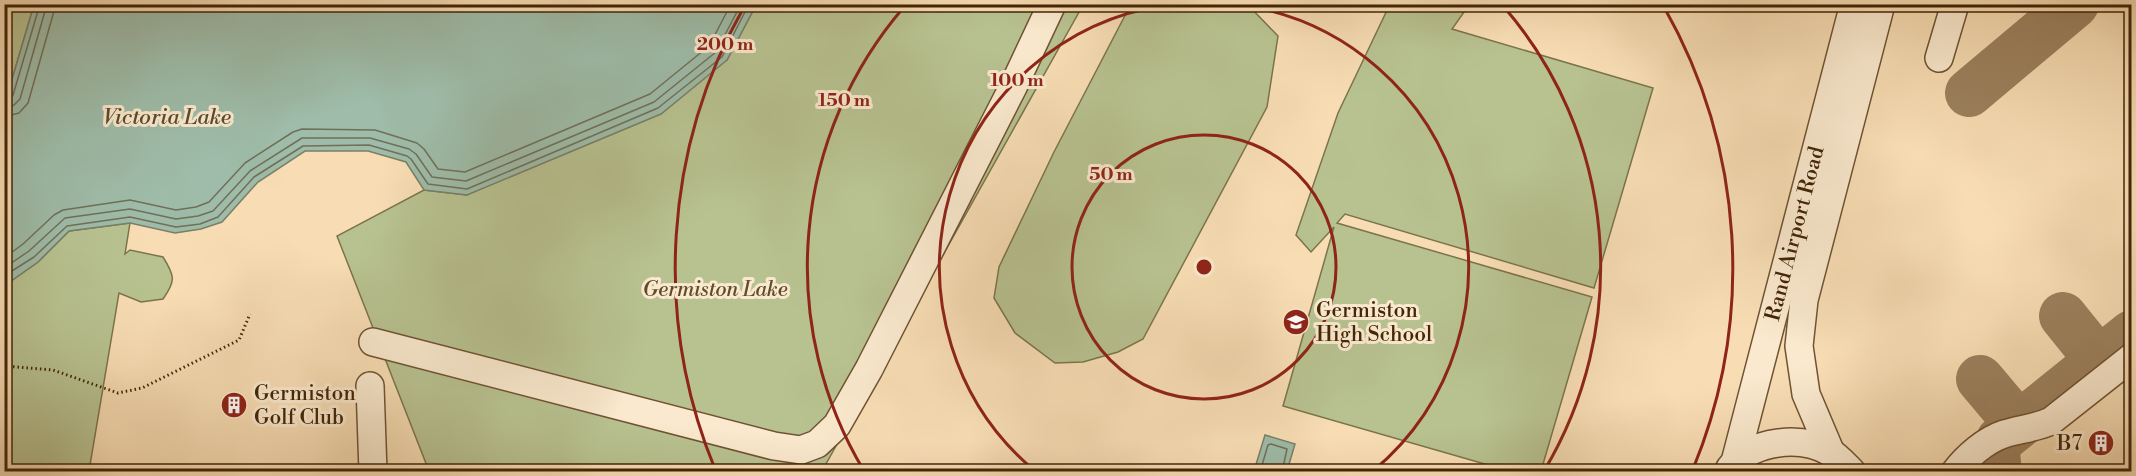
<svg xmlns="http://www.w3.org/2000/svg" width="2136" height="476" viewBox="0 0 2136 476" font-family="'Libre Bodoni',serif">
<style>
.green{fill:#b8c291;stroke:#7c744c;stroke-width:1.5}
.water{fill:#9ebca9;stroke:#798068;stroke-width:1.5}
.lines{fill:none;stroke-linecap:round;stroke-linejoin:round}
.shore{stroke:#707058;stroke-width:1.5}
.taxiway{stroke:#9c815e;stroke-width:48}
.minor-casing{stroke:#6f5332;stroke-width:30}
.path{stroke:#412507;stroke-width:3;stroke-dasharray:1.5 3;stroke-linecap:butt}
.minor{stroke:#fae9ce;stroke-width:27}
.ring{fill:none;stroke:#8f2418;stroke-width:3}
.labels{text-anchor:middle;stroke-width:6;stroke-linejoin:round;paint-order:stroke}
.street-label{font-size:21px;fill:#412507;stroke:#fae9ce}
.park-label{font-size:21px;font-style:italic;fill:#5f4c2a;stroke:#fae9ce}
.poi-label{font-size:21px;fill:#412507;stroke:#fae9ce;text-anchor:start}
.water-label{font-size:22px;font-style:italic;fill:#584b30;stroke:#fae9ce}
.centre{fill:#8f2418;stroke:#fae9ce;stroke-width:3}
.ring-label{font-size:18px;text-anchor:middle;font-weight:bold;fill:#8f2418;stroke:#fae9ce;stroke-width:6;stroke-linejoin:round;paint-order:stroke}
</style>
<rect width="100%" height="100%" fill="#f8ddb4"/>
<filter id="stains"><feTurbulence type="fractalNoise" baseFrequency=".00333" numOctaves="4"/><feColorMatrix values="0 0 0 0 .2 0 0 0 0 .09 0 0 0 0 .02 0 0 0 .5 -.17"/></filter>
<radialGradient id="worn" r=".72"><stop offset=".6" stop-color="#630" stop-opacity="0"/><stop offset="1" stop-color="#630" stop-opacity=".3"/></radialGradient>
<g class="green">
<path d="M1131,4L1248,5L1278,36L1267,107L1143,339L1118,352L1083,362L1055,363L1015,333L994,298L999,267L1054,152Z"/>
<path d="M1390,4L1469,5L1452,29L1653,88L1594,288L1345,214L1337,223L1592,297L1541,471H1509L1283,406L1334,227L1311,252L1296,235L1338,113Z"/>
<path d="M5,5H34L5,103Z"/>
<path d="M756,5H1083L822,471H429L337,236L424,190L467,195L727,60Z"/>
<path d="M130,223L125,254L130,250L163,257C175,276 176,281 163,299L141,302L119,293L89,471L5,472V282L11,281L38,262L69,231Z"/>
</g>
<g class="water">
<path d="M34,5V4L756,5L727,60L661,114L467,195L424,190L406,162L368,151H305L258,182L222,222L201,229L175,233L130,223L69,231L38,262L11,281L5,282V103Z"/>
<path d="M1265,435L1295,444L1287,471H1254Z"/>
</g>
<g class="lines">
<g class="shore">
<path d="M4,100L10,99L13,95L40,4"/>
<path d="M4,108L14,105L20,99L47,4"/>
<path d="M4,117L19,113L28,103L56,4"/>
<path d="M4,258L23,244L54,215L63,210L130,200L176,210L196,207L209,202L245,163L293,132L302,129L375,130L417,143L424,149L438,169L465,172L650,94L709,46L731,4"/>
<path d="M4,268L29,251L65,218L130,209L176,219L198,216L213,211L250,171L302,138H370L409,149L416,154L432,177L466,181L654,102L716,52L741,4"/>
<path d="M4,276L34,257L67,226L130,217L176,227L200,224L218,217L254,177L303,146L369,145L407,156L411,159L428,184L467,189L658,108L722,57L749,4"/>
<path d="M1260,472L1268,445L1271,444L1287,449L1282,472"/>
</g>
<g class="taxiway">
<path d="M1969,93L2075,4"/>
<path d="M2063,316L2092,352L2101,354L2110,351"/>
<path d="M1980,379L2012,417L2021,419L2033,413"/>
<path d="M1998,472L1996,453L2000,440L2132,334"/>
</g>
<defs>
<g id="minor">
<path d="M1939,58L1955,4"/>
<path d="M373,342L774,446L801,450L817,444L837,425L869,369L1013,87L1052,4"/>
<path d="M370,386L373,472"/>
<path d="M1831,453L1806,394L1799,346L1804,300L1881,4"/>
<path id="s1" d="M1735,462L1854,4"/>
<path d="M1730,468C1753,440 1800,435 1830,452C1838,457 1845,465 1852,472"/>
<path d="M1955,472C1967,456 1986,440 2004,434C2020,429 2036,428 2051,421L2132,357"/>
</g>
</defs>
<use href="#minor" class="minor-casing"/>
<path class="path" d="M4,366L53,370L118,393L142,388L239,340L250,314"/>
<use href="#minor" class="minor"/>
</g>
<g class="ring">
<circle cx="1204" cy="267" r="132"/>
<path d="M1035 471A265 265 0 0 1 1167 5M1241 5A265 265 0 0 1 1373 471"/>
<path d="M864 471A397 397 0 0 1 904 7M1504 7A397 397 0 0 1 1544 471"/>
<path d="M715 469A529 529 0 0 1 744 7M1664 7A529 529 0 0 1 1693 469"/>
</g>
<defs>
<symbol id="school-disc" viewBox="-11 -11 22 22"><circle r="9.5" fill="#8f2418" stroke="#fae9ce"/><path d="M0-5L7-2L0 1L-7-2ZM-4 1L0 2.5L4 1V4Q0 6-4 4Z" fill="#fff"/></symbol>
<symbol id="building-disc" viewBox="-11 -11 22 22"><circle r="9.5" fill="#8f2418" stroke="#fae9ce"/><path d="M-4-6H4V6H1V3H-1V6H-4ZM-2.5-4.3h1.7v1.8h-1.7ZM.8-4.3h1.7v1.8H.8ZM-2.5-1h1.7V.8h-1.7ZM.8-1h1.7V.8H.8Z" fill="#fff"/></symbol>
</defs>
<g fill-rule="evenodd">
<use href="#school-disc" x="1281" y="307" width="30" height="30"/>
<use href="#building-disc" x="219" y="390" width="30" height="30"/>
<use href="#building-disc" x="2086" y="428" width="30" height="30"/>
</g>
<g class="labels">
<g class="street-label">
<text dy="7" stroke="none"><textPath href="#s1" startOffset="236">Rand Airport Road</textPath></text>
</g>
<g class="park-label">
<text x="715" y="296">Germiston Lake</text>
</g>
<g class="poi-label">
<text x="1316" y="317">Germiston<tspan x="1316" dy="24">High School</tspan></text>
<text x="254" y="400">Germiston<tspan x="254" dy="24">Golf Club</tspan></text>
<text x="2082" y="450" text-anchor="end">B7</text>
</g>
<g class="water-label">
<text x="167" y="124">Victoria Lake</text>
</g>
</g>
<circle cx="1204" cy="267" r="9" class="centre"/>
<g class="ring-label">
<text x="725" y="50">200 m</text>
<text x="1017" y="86">100 m</text>
<text x="844" y="106">150 m</text>
<text x="1111" y="180">50 m</text>
</g>
<rect width="2136" height="476" fill="none" stroke="#f8ddb4" stroke-width="24"/>
<rect x="6" y="6" width="2124" height="464" fill="none" stroke="#412507" stroke-width="3"/>
<rect x="12" y="12" width="2112" height="452" fill="none" stroke="#412507" stroke-width="1.5"/>
<rect width="100%" height="100%" filter="url(#stains)"/>
<rect width="100%" height="100%" fill="url(#worn)"/>
</svg>
